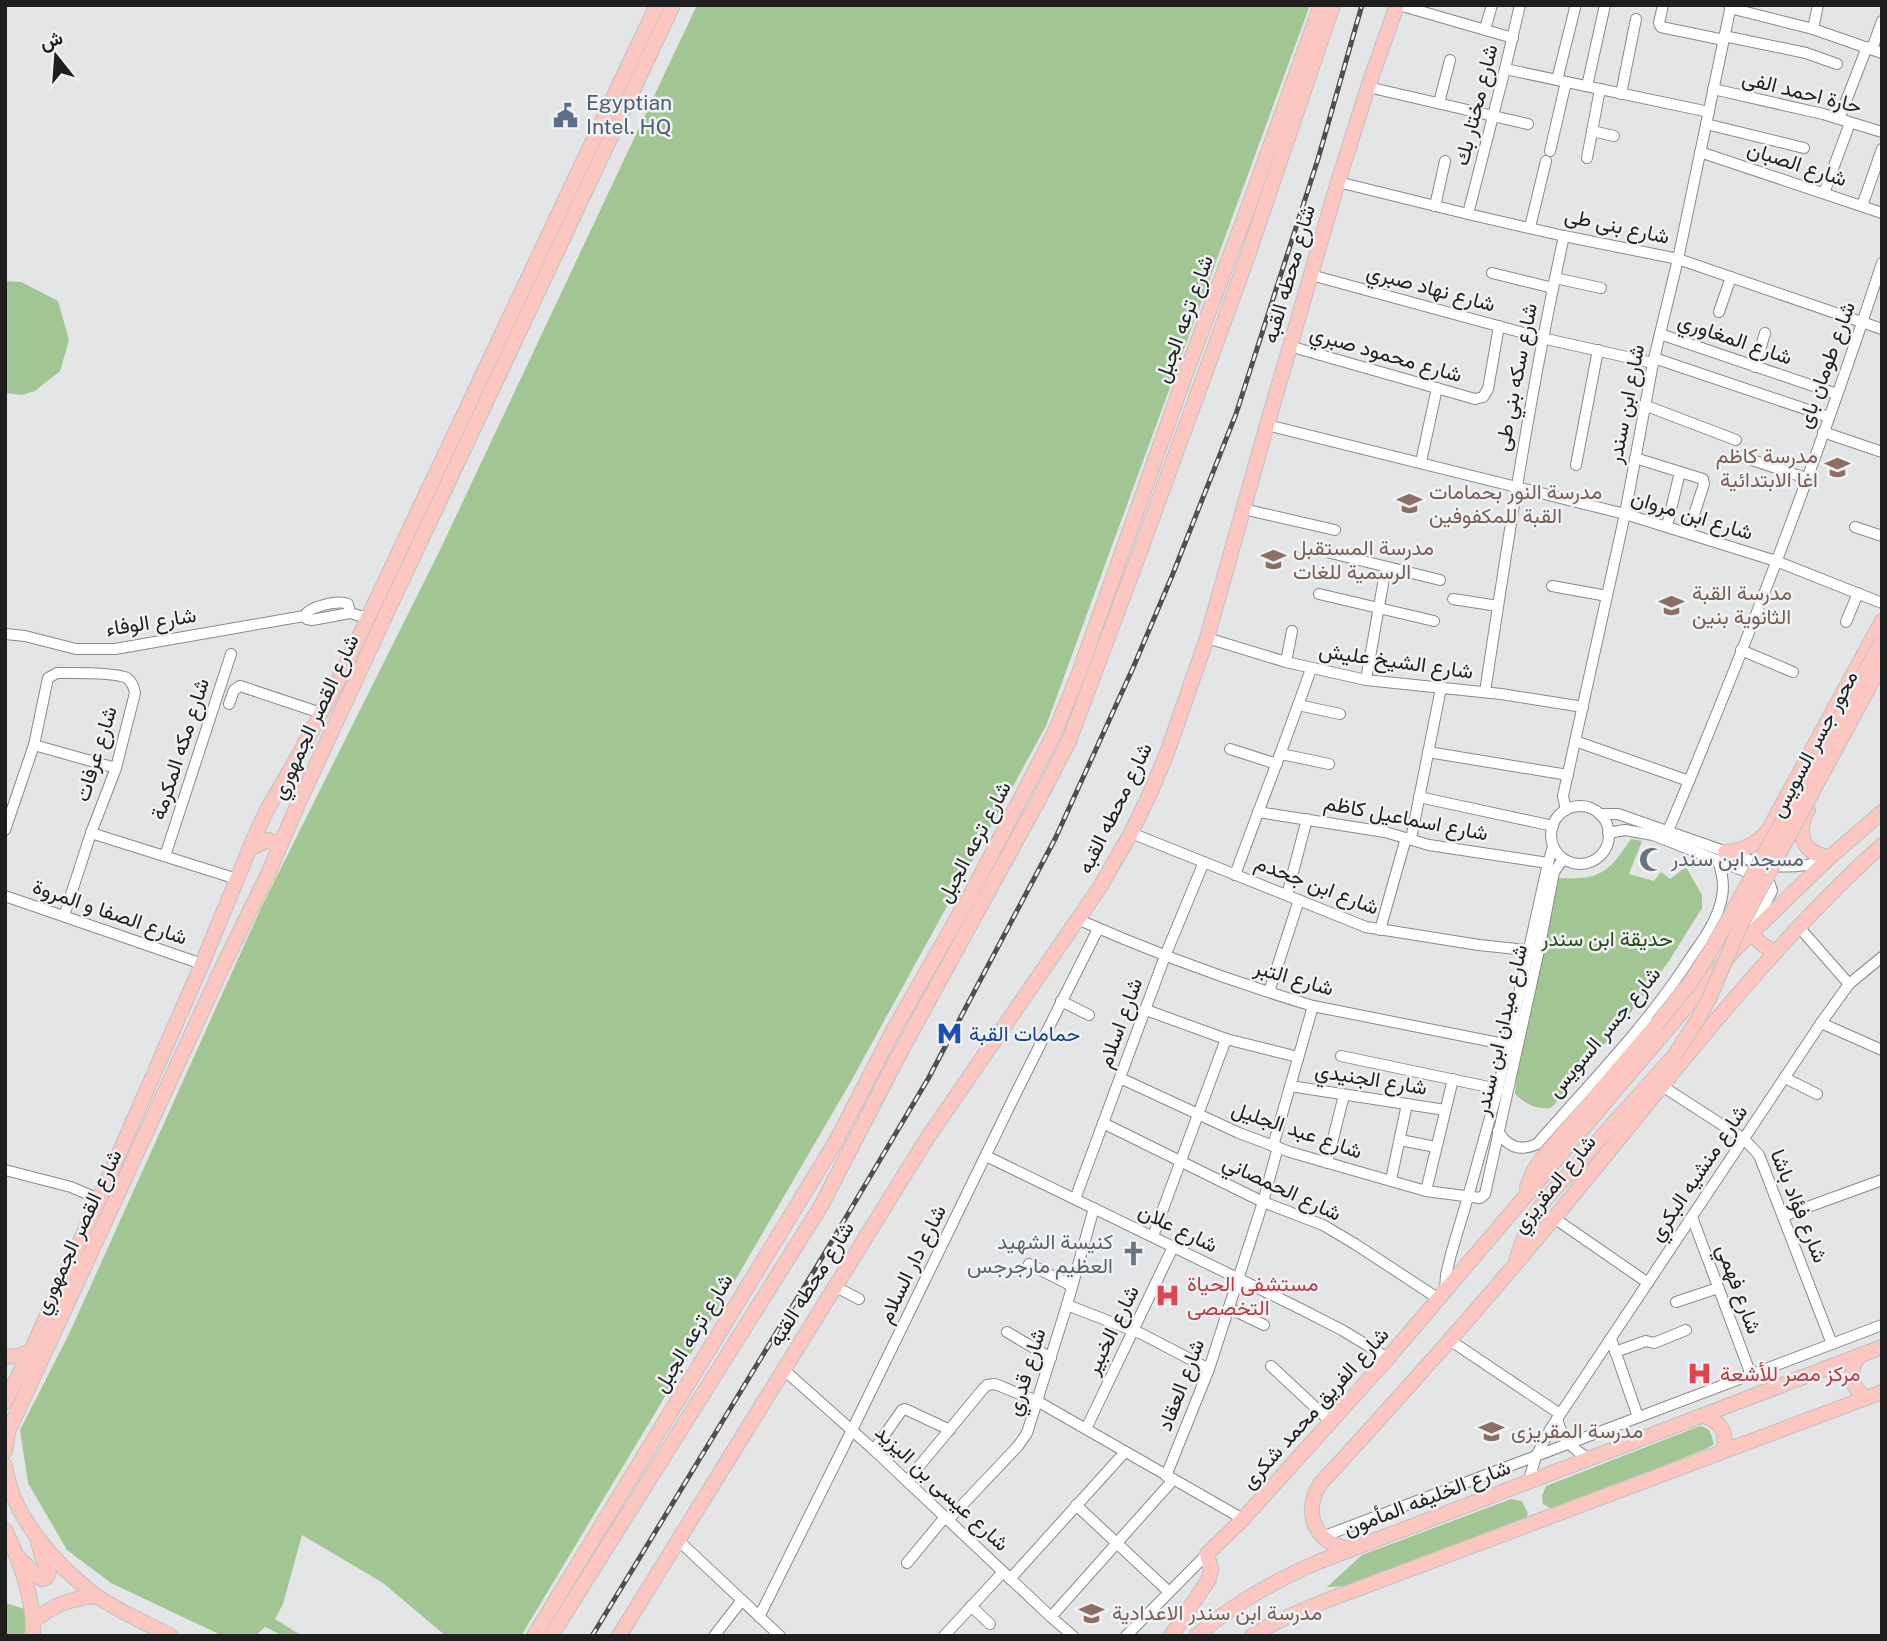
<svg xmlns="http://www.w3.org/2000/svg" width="1887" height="1641" viewBox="0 0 1887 1641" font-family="'Public Sans',Vazirmatn,sans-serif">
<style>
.green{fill:#a2c693}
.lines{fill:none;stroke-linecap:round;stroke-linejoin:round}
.minor-casing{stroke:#898a8b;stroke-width:12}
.major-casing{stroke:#c0c0c1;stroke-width:16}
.minor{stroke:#fff;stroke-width:10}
.major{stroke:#fac6bf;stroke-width:14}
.rail-casing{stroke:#4f4f50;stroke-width:5}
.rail{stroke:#f0f1f3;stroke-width:2.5;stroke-dasharray:8;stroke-linecap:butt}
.major-bridge-casing{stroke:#c0c0c1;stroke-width:16;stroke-linecap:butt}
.major-bridge{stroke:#fac6bf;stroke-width:14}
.labels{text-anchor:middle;stroke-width:5;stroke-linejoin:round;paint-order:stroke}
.street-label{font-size:21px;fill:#1f1f20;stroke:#f0f1f3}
.service-label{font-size:21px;fill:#4e5e75;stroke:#f0f1f3;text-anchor:start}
.education-label{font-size:21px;fill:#785e54;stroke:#f0f1f3;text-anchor:start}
.worship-label{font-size:21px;fill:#5b616d;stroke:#f0f1f3;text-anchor:start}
.park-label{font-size:21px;fill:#274a13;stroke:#f0f1f3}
.transit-label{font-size:21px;fill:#164399;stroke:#f0f1f3;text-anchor:start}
.health-label{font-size:21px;fill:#be3a42;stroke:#f0f1f3;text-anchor:start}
</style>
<rect width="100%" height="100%" fill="#e3e4e5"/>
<g class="green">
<path d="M697,5H1310L1046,726L850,1083L737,1277L521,1636H446L383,1583L302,1535L283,1604L275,1619L302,1636H283L265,1627L255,1636H223L111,1583L67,1550L28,1483L20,1430L69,1334L261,908L440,550Z"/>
<path d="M5,281L21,282L58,301L69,340L60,371L35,391L22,395L5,393Z"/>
<path d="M1631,839L1642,841L1629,874L1654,881L1661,872L1670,879L1686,867L1702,895V908L1669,961L1631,1012L1554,1105L1550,1108C1535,1109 1526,1104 1515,1094L1518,1062L1556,878C1599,880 1607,875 1631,839Z"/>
<path d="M1700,1426C1712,1428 1711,1435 1714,1444L1708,1448L1556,1508H1550L1543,1504L1542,1496L1546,1486Z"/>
<path d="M1511,1499L1522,1501L1528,1514L1524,1522L1350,1586L1327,1587L1362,1555Z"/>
<path d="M5,1603L28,1610L24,1636H5Z"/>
</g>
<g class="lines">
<defs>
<g id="minor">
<path d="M1399,5L1513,38"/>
<path d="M1663,5L1659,23L1661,27L1724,40"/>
<path d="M1730,8L1813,29L1882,53"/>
<path d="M1485,29L1492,5"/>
<path d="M1813,29L1818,5"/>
<path d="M1724,36L1806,53L1837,64"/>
<path d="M1872,49L1882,21"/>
<path d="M1505,69L1709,112"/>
<path d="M1557,80L1575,8"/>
<path d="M1587,86L1605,5"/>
<path d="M1368,87L1528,124"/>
<path d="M1713,89L1823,114L1882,132"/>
<path d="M1621,94L1636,19"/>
<path d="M1439,103L1450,60"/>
<path d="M1839,119L1867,47"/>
<path d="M1706,124L1804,148"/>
<path d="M1592,131L1614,136"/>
<path d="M1550,151L1566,82"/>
<path d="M1700,152L1882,213"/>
<path d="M1587,158L1600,89"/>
<path d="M1338,182L1468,214L1564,236L1678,259L1882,329"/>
<path d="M1824,193L1850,123"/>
<path d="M1435,206L1445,161"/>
<path d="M1862,206L1882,149"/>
<path d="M1468,214L1505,69L1520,5"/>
<path d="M1530,227L1546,161"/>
<path d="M1492,273L1553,288"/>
<path d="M1311,275L1542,338L1653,363"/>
<path d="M1555,278L1601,288"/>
<path d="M1719,312L1731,277"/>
<path d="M1660,334L1837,394"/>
<path d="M1289,346L1475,399L1483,397L1488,389L1499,326"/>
<path d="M1654,358L1829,417"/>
<path d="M1755,367L1765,333"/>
<path d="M1644,405L1736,440"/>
<path d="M1267,425L1625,514L1776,561L1882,603"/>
<path d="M1823,432L1882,452"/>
<path d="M1737,455L1806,478"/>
<path d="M1635,458L1703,479L1704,484L1688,533"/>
<path d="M1421,462L1437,388"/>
<path d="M1576,465L1598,350"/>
<path d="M1243,509L1335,530"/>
<path d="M1667,526L1680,472"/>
<path d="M1855,527L1882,536"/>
<path d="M1327,552L1440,580"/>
<path d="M1552,586L1607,596"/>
<path d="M1319,594L1434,621"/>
<path d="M1453,599L1498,606"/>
<path d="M304,616L307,619L312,620L350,613L368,618"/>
<path d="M1846,622L1858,593"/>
<path d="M5,634L25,636L76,649H115L304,616C310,606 338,600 348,604L350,613"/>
<path d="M1207,638L1286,662L1366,680L1501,694L1583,707"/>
<path d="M1741,650L1793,672"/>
<path d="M1286,662L1292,631"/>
<path d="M1366,680L1386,567"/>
<path d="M1485,692C1508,540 1531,387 1564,236"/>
<path d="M229,704L234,690L240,686L321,713"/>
<path d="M1298,705L1340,714"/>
<path d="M1575,741L1689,781"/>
<path d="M34,745L116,768"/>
<path d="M1230,749L1277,764"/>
<path d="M1428,752L1568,775"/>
<path d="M1281,754L1329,764"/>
<path d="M1419,797L1553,826"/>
<circle cx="1580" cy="835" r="29"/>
<path d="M1566,810L1563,796L1625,514L1653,363L1678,259L1731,5"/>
<path d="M1258,812L1385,832L1429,845L1548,863"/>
<path d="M1599,814H1618L1764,865C1785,868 1804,867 1824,861"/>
<path d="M5,830L34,745L48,678L57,673C71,673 116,672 127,678C132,682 134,687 135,693L116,768L91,833L64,916"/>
<path d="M1668,831C1747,645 1819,455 1882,263"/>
<path d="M91,833L237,879"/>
<path d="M1131,833L1366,927L1479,945L1536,951"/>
<path d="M1608,833L1625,830L1653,835L1765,879L1770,884L1772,891L1753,927"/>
<path d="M1411,839L1441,688"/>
<path d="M165,856L231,654"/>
<path d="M1235,875C1260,806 1287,738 1311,669"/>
<path d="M1287,895L1307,819"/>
<path d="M5,896L202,964"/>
<path d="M1077,919C1154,953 1233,982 1313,1006L1509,1045"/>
<path d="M1798,926L1849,984"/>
<path d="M1380,930L1406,838"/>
<path d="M1269,992L1299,900"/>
<path d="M1061,1001L1089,1015"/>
<path d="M1146,1010L1226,1039L1298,1057"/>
<path d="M1821,1023L1882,1050"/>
<path d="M1341,1056L1498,1089"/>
<path d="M1120,1078L1239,1133L1290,1152L1426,1191L1480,1198L1485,1194L1539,950L1554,872L1563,859"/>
<path d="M1785,1078L1817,1094"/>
<path d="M1290,1086L1445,1110"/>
<path d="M1662,1086L1744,1139L1759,1155L1832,1344"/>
<path d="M1103,1123L1263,1202L1323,1225L1355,1244L1439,1299"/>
<path d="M1498,1131C1507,1147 1520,1152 1537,1144C1588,1085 1644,1029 1687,963C1698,946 1713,928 1719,908C1725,892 1724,877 1718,861"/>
<path d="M1400,1140L1436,1147"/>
<path d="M1273,1146L1313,1006"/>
<path d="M986,1156L1295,1306L1342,1330L1388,1358"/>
<path d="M1327,1163L1344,1095"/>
<path d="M5,1170L71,1187L99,1199"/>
<path d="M1391,1180L1407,1104"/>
<path d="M1426,1191L1453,1079"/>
<path d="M1075,1199L1165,956L1204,862"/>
<path d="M1783,1216L1882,1180"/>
<path d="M1692,1217L1751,1375"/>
<path d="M1554,1218L1648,1283"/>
<path d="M1153,1236L1226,1039"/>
<path d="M1029,1264L1072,1286"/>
<path d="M834,1286L859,1299"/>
<path d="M1445,1291L1446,1275L1451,1254L1468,1197L1498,1089L1548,863L1553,847"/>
<path d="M1676,1302L1718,1288"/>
<path d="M1067,1305L1142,1334L1209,1369"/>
<path d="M1229,1308L1264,1325"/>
<path d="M1007,1332L1051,1358"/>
<path d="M1611,1339L1638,1417"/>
<path d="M1451,1341L1560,1414"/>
<path d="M1615,1352L1646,1341L1654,1343L1686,1330"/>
<path d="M1271,1366L1331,1422"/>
<path d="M783,1369L874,1450L1051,1617L1073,1636"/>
<path d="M1557,1419C1562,1438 1573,1451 1591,1459"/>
<path d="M1086,1429L1173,1247"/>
<path d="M874,1450L902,1410L905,1409L950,1430"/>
<path d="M1166,1476L1209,1369L1263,1202L1278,1147"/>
<path d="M907,1481L983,1389L987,1385L995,1384L1037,1401L1243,1519"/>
<path d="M1528,1483L1536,1456L1551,1428L1821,1023L1849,984L1882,957"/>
<path d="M1076,1505L1168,1591"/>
<path d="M948,1520L1018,1446L1027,1433L1067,1305L1094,1208"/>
<path d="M1322,1537L1882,1325"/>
<path d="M678,1540L780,1636"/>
<path d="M907,1563L945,1517"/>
<path d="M1010,1579L1125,1452"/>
<path d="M971,1606L990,1624"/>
<path d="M759,1617L852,1430L1016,1093L1098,929"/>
<path d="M1051,1617L1173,1480"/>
<path d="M714,1636L742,1600"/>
<path d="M944,1636L1003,1572"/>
<path d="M1126,1636L1207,1554"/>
</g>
<g id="major">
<path d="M1808,810C1795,833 1802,854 1830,857"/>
<path d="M249,849L269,840L275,842L278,850"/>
<path d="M1725,852C1744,851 1758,844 1769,829L1882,621"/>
<path d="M1749,934L1774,953"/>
<path d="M1527,1187L1534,1170L1541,1160L1657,1024"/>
<path d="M1516,1261L1528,1226L1544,1201L1674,1056"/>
<path d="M1859,1356C1848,1370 1850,1387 1866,1398"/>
<path d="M5,1357L19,1356L31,1351"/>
<path d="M5,1402L31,1351L99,1199L202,964L254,838L267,810L299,755L339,679L657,5"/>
<path d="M1704,1416C1721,1421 1728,1434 1723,1451"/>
<path d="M5,1451L8,1432L221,970L268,874L298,804L382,623L673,5"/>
<path d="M5,1465C12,1517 55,1564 95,1595C118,1611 146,1623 171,1636"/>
<path d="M5,1530C21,1564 34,1597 33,1636"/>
<path d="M1352,1549C1317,1546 1301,1514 1320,1484C1400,1397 1479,1309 1554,1218C1660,1091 1758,957 1882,845"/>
<path d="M20,1559L38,1577L42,1579L46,1578L49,1572L42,1556L38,1542"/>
<path d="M33,1622C52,1605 72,1598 97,1596"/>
<path d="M534,1636L835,1143L894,1029L972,892L1054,734L1079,673L1187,370L1249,205L1321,5"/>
<path d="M551,1636L821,1206L901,1051L1037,803L1069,741L1138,557L1245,264L1333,5"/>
<path d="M619,1636L926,1140L1100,887L1131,833L1152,789L1167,753L1207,638L1267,425L1338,182L1368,87L1397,5"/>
<path d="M1171,1636L1209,1579L1211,1569L1207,1554L1243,1519L1388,1358L1736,948L1830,857L1882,812"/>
<path d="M1196,1636C1233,1604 1274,1581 1318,1562L1882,1347"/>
<path d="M1252,1636L1276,1622L1320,1603L1882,1392"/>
</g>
</defs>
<use href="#minor" class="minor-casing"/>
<use href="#major" class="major-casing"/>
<use href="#minor" class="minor"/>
<use href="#major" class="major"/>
<defs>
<path id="rail" d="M592,1636L823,1256L928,1079L1055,839L1133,668L1172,576L1236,414L1318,159L1362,5"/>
</defs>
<use href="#rail" class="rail-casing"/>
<use href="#rail" class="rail"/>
<defs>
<g id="major-bridge">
<path d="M1657,1024L1690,983L1713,947L1882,641"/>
<path d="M1674,1056L1698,1019L1709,999L1740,926L1882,663"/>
</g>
</defs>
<use href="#major-bridge" class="major-bridge-casing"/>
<use href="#major-bridge" class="major-bridge"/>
</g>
<defs>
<symbol id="civic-bare" viewBox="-9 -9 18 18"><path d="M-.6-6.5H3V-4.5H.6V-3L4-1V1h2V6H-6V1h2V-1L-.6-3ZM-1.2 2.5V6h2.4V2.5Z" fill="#5c6f8a" stroke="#f0f1f3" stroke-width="2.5" paint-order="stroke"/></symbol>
<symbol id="school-bare" viewBox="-9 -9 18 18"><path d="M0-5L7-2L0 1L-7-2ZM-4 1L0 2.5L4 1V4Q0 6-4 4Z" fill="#8d6e63" stroke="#f0f1f3" stroke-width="2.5" paint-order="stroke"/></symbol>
<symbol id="mosque-bare" viewBox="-9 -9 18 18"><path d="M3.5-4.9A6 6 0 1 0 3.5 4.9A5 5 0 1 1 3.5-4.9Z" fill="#6b7280" stroke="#f0f1f3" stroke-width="2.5" paint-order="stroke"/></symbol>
<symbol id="metro-bare" viewBox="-9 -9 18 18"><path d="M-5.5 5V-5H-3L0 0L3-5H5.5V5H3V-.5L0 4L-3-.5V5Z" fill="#1a4fb4" stroke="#f0f1f3" stroke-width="2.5" paint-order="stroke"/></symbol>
<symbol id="church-bare" viewBox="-9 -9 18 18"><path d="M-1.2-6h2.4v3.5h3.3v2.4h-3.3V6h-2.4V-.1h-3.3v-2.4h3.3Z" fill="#6b7280" stroke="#f0f1f3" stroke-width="2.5" paint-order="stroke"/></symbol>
<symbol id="hospital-bare" viewBox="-9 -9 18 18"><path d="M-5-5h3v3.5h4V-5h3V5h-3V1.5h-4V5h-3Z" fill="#e0444e" stroke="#f0f1f3" stroke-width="2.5" paint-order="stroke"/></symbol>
</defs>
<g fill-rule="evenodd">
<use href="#civic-bare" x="548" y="98" width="35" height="35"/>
<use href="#school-bare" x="1820" y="450" width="35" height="35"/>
<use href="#school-bare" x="1392" y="486" width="35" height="35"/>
<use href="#school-bare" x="1256" y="542" width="35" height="35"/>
<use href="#school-bare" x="1654" y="588" width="35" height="35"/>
<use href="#mosque-bare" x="1634" y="842" width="35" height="35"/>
<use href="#metro-bare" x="932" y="1016" width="35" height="35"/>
<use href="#church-bare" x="1116" y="1236" width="35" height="35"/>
<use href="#hospital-bare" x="1150" y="1278" width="35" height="35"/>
<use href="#hospital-bare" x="1682" y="1356" width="35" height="35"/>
<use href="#school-bare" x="1474" y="1414" width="35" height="35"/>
<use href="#school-bare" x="1074" y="1596" width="35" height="35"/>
</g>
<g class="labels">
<g class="street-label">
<text transform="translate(1802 92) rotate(14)" y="7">حارة احمد الفى</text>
<text transform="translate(1476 105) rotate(-76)" y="7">شارع مختار بك</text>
<text transform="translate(1797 164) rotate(18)" y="7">شارع الصبان</text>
<text transform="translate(1617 226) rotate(12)" y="7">شارع بنى طى</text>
<text transform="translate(1289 274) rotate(-74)" y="7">شارع محطه القبه</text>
<text transform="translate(1431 288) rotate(15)" y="7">شارع نهاد صبري</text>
<text transform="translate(1184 319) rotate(-70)" y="7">شارع ترعه الجبل</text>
<text transform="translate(1735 339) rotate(19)" y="7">شارع المغاوري</text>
<text transform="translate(1386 354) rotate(16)" y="7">شارع محمود صبري</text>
<text transform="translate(1826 365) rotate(-70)" y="7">شارع طومان باى</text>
<text transform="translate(1516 377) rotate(-79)" y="7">شارع سكه بني طى</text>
<text transform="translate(1626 404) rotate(-79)" y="7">شارع ابن سندر</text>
<text transform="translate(1692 515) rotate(17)" y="7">شارع ابن مروان</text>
<text transform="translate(151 622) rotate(-9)" y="7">شارع الوفاء</text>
<text transform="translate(1396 661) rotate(8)" y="7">شارع الشيخ عليش</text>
<text transform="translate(315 717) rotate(-65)" y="7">شارع القصر الجمهوري</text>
<text transform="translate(1814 744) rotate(-62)" y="7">محور جسر السويس</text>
<text transform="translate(180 749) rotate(-72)" y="7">شارع مكه المكرمة</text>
<text transform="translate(96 754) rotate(-73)" y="7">شارع عرفات</text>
<text transform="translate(1115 808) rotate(-64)" y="7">شارع محطه القبه</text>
<text transform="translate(1406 818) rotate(11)" y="7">شارع اسماعيل كاظم</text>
<text transform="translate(974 842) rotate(-62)" y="7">شارع ترعه الجبل</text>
<text transform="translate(1317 885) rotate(21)" y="7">شارع ابن جحدم</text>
<text transform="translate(110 912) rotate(19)" y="7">شارع الصفا و المروة</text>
<text transform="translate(1294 978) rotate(16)" y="7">شارع التبر</text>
<text transform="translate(1120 1023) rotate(-70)" y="7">شارع اسلام</text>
<text transform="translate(1501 1030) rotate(-77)" y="7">شارع ميدان ابن سندر</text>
<text transform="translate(1604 1032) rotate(-50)" y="7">شارع جسر السويس</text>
<text transform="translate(1371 1079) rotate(9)" y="7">شارع الجنيدي</text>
<text transform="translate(1297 1130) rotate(19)" y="7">شارع عبد الجليل</text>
<text transform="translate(1698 1173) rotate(-56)" y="7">شارع منشيه البكري</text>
<text transform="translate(1554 1184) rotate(-51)" y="7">شارع المقريزي</text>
<text transform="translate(1282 1188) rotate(25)" y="7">شارع الحمصاني</text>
<text transform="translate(1799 1206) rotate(68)" y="7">شارع فؤاد باشا</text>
<text transform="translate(1178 1228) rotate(26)" y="7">شارع علان</text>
<text transform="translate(78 1232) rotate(-65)" y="7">شارع القصر الجمهوري</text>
<text transform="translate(912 1264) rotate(-64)" y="7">شارع دار السلام</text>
<text transform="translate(811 1284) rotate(-58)" y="7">شارع محطه القبه</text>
<text transform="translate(1739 1289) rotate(70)" y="7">شارع فهمي</text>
<text transform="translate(1112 1330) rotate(-64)" y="7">شارع الخبير</text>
<text transform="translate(693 1333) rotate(-59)" y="7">شارع ترعه الجبل</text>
<text transform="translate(1026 1372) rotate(-73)" y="7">شارع قدري</text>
<text transform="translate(1181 1385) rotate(-69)" y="7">شارع العقاد</text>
<text transform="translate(1315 1408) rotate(-48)" y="7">شارع الفريق محمد شكرى</text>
<text transform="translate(942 1488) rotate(43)" y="7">شارع عيسى بن اليزيد</text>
<text transform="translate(1427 1498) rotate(-21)" y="7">شارع الخليفه المأمون</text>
</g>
<g class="service-label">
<text x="586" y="110">Egyptian<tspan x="586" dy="24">Intel. HQ</tspan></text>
</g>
<g class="education-label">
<text x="1818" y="463" text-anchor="end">مدرسة كاظم<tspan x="1818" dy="24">اغا الابتدائية</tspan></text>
<text x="1429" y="499">مدرسة النور بحمامات<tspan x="1429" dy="24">القبة للمكفوفين</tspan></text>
<text x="1293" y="555">مدرسة المستقبل<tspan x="1293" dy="24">الرسمية للغات</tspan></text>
<text x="1692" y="600">مدرسة القبة<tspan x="1692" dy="24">الثانوية بنين</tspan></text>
<text x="1511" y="1438">مدرسة المقريزى</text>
<text x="1112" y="1620">مدرسة ابن سندر الاعدادية</text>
</g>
<g class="worship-label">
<text x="1671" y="866">مسجد ابن سندر</text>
<text x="1113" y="1249" text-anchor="end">كنيسة الشهيد<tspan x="1113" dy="24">العظيم مارجرجس</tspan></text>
</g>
<g class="park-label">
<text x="1607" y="946">حديقة ابن سندر</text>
</g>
<g class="transit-label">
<text x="969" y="1041">حمامات القبة</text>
</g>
<g class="health-label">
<text x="1187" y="1291">مستشفى الحياة<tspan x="1187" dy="24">التخصصى</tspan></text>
<text x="1720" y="1381">مركز مصر للأشعة</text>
</g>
</g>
<rect width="1887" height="1641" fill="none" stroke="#1f1f20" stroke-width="14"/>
<g transform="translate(56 56) rotate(343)" stroke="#f0f1f3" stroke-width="5" paint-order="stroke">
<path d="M0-5L12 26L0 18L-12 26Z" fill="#1f1f20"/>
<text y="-10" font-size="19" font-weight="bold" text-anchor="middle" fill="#1f1f20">ش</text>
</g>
</svg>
